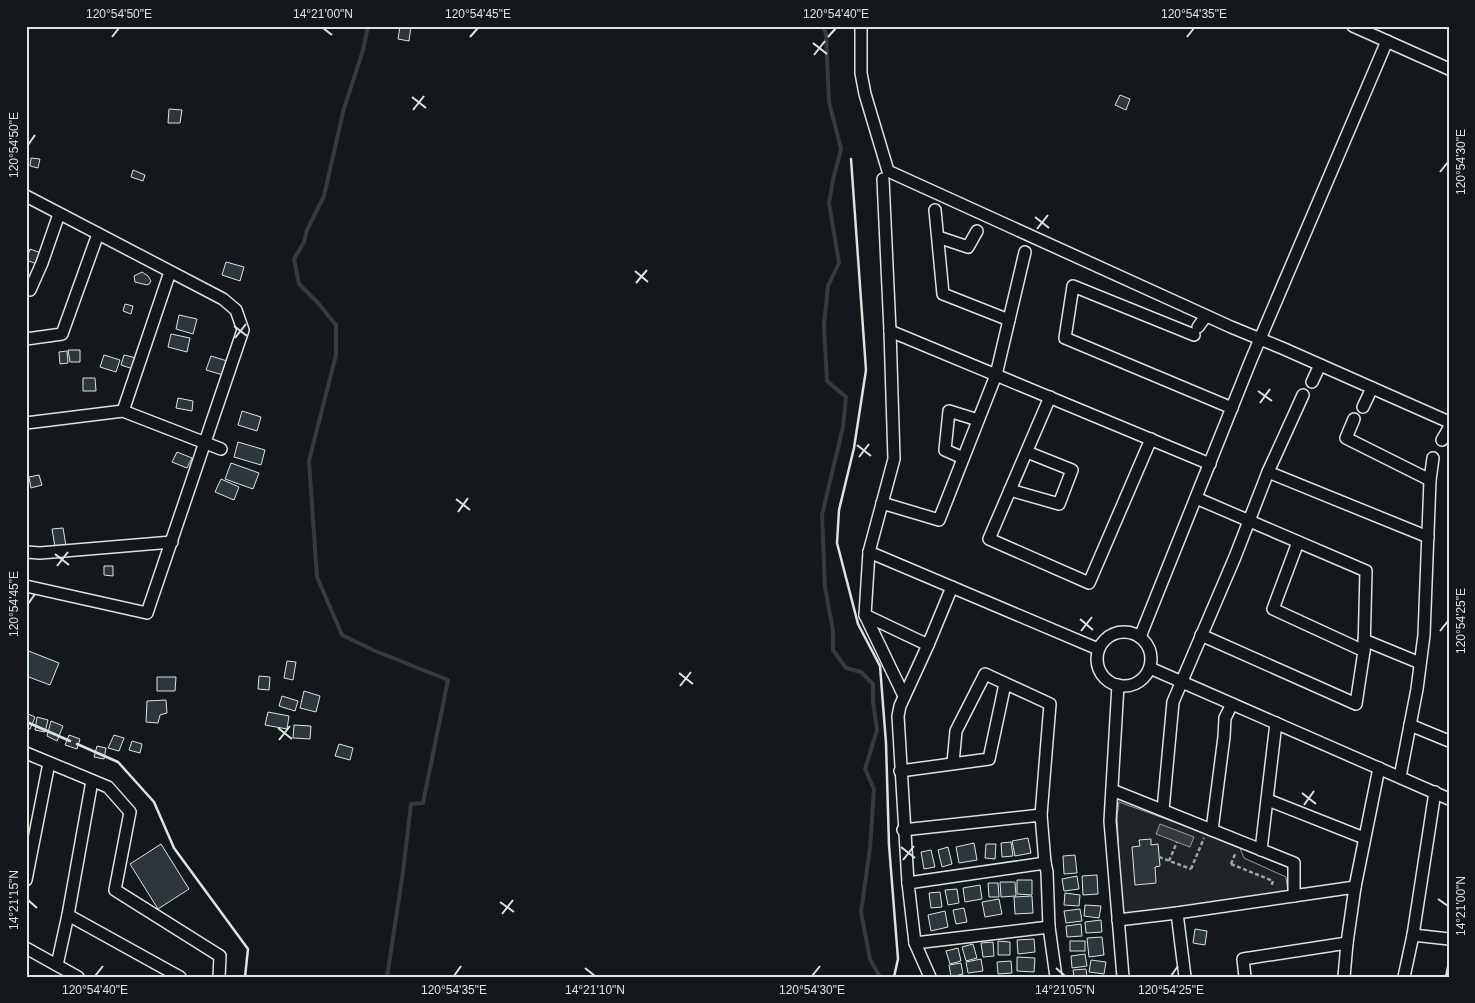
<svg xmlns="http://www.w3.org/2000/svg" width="1475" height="1003" viewBox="0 0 1475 1003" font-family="Helvetica,sans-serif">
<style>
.green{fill:#202428;stroke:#939e99}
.water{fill:#363b3e;stroke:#939e99}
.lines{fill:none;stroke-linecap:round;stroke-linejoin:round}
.stream{stroke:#363b3e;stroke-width:4}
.building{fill:#2c363c;stroke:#d8e6dc}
.minor-casing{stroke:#d8e6dc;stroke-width:14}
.path{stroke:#9da8a2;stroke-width:2.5;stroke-dasharray:4 2.5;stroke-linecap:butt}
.minor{stroke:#14181c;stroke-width:11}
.wall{stroke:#d8e6dc;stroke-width:2.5}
.ticks{fill:none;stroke:#d8e6dc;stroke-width:2}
.neatline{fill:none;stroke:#d8e6dc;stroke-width:2}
.ticks-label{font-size:12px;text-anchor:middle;fill:#d8e6dc}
</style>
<rect width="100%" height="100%" fill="#14181c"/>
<path class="green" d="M1119,802L1191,828L1240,848L1244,858L1286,877L1288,893L1122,915L1117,816Z"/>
<path class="water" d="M1160,824L1194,837L1190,847L1156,834Z"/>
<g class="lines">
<g class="stream">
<path d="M368,26L363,50L343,112L324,196L307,230L304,242L294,259L299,284L319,304L336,325V355L309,461L317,577L342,635L373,650L448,680L423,803L411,804L403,872L387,977"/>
<path d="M823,26L826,34L829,102L841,149L833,180L829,203L839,263L828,286L824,325L827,381L846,397L843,427L822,515L825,587L833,631V650L846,668L861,672L873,684V701L877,730L865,769L874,789L870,848L861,912L870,959L880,977"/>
</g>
</g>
<g class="building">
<path d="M400,26H411L409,41L398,39Z"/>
<path d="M1120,95L1130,99L1126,110L1115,105Z"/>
<path d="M169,109L182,110L180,123H168Z"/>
<path d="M31,158L40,159L38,168L30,166Z"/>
<path d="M133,170L145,175L143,181L131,177Z"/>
<path d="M30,249L41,253L37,264L26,260Z"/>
<path d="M226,262L244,267L240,281L222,275Z"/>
<path d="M142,272L148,276L151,281L149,284L147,285L135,282L134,276Z"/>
<path d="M125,304L133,306L131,314L123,311Z"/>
<path d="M179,315L197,319L193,334L176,329Z"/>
<path d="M171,334L190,338L187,352L168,347Z"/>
<path d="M68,350H80V362H70Z"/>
<path d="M67,351L68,363L60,364L59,352Z"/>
<path d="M104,355L120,360L116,372L100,367Z"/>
<path d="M124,355L136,358L133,369L121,365Z"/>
<path d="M211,356L227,361L223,375L206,370Z"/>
<path d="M83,378H95L96,391H83Z"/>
<path d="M178,398L193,401L192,411L176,408Z"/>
<path d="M242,411L261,417L257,431L238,425Z"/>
<path d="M238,442L265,450L261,465L234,457Z"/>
<path d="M177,452L192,458L187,468L172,462Z"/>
<path d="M231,463L259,473L253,489L225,479Z"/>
<path d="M39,475L42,485L31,488L29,477Z"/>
<path d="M221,479L239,487L234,500L215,492Z"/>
<path d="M63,528L66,546L55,547L52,529Z"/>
<path d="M104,566H113V576L104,575Z"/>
<path d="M26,650L59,663L50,685L26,676Z"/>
<path d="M287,661L296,662L293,680L284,678Z"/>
<path d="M259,676L270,677L269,690L258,689Z"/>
<path d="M157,677H176L175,691H157Z"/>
<path d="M304,691L320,696L316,712L300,708Z"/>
<path d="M282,696L298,701L295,711L279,706Z"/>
<path d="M166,700L167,713L160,715L158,723L146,722L147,701Z"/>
<path d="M268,712L289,716L287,729L265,725Z"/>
<path d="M26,713L35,717L30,729L26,728Z"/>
<path d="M37,717L48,720L45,732L35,730Z"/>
<path d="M51,721L63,726L57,741L47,736Z"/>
<path d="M294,725L311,726L310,739L293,738Z"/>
<path d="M69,735L80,739L77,749L65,745Z"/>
<path d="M114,735L124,738L119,751L108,748Z"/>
<path d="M132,741L142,744L140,753L129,750Z"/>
<path d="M339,744L353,748L350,760L335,756Z"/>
<path d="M97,746L106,748L104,759L94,757Z"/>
<path d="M1028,838L1031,853L1015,856L1012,841Z"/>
<path d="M1151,839V845L1158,844L1160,866L1155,867L1156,883L1135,885L1132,847L1140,846L1139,840Z"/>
<path d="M1011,842L1013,856L1002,857L1001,843Z"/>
<path d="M974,843L977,860L959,863L956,847Z"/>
<path d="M161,844L189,889L158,909L130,864Z"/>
<path d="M986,844H996L995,859L985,858Z"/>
<path d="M948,847L952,864L942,867L938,850Z"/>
<path d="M931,850L935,867L924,869L921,852Z"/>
<path d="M1075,855L1077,873L1064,874L1063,856Z"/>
<path d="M1097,875L1098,894L1083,895L1082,876Z"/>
<path d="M1077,876L1079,889L1064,891L1062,879Z"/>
<path d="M1017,880H1032V895L1017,894Z"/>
<path d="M1000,882H1015L1016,896L1001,897Z"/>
<path d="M988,883H998L999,897H989Z"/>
<path d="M980,885L982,899L965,902L963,888Z"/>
<path d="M957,889L959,903L948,905L945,890Z"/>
<path d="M940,892L942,907L931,908L929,893Z"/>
<path d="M1065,893L1080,895L1079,906L1064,905Z"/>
<path d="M1032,896L1033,913L1015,914L1014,897Z"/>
<path d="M999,899L1002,914L985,917L982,902Z"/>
<path d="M1085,905L1101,906L1099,918L1084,916Z"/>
<path d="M964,908L967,922L956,924L953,910Z"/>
<path d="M1080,909L1082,921L1066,923L1064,911Z"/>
<path d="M945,911L948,927L931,931L928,915Z"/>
<path d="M1101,920L1102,932L1086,933L1085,922Z"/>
<path d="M1081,924L1082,936L1067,937L1066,926Z"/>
<path d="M1195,929L1207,931L1205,945L1193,943Z"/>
<path d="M1102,937L1104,955L1089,957L1087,938Z"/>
<path d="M1034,939L1035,952L1018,954L1017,940Z"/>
<path d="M998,941L1010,942V955H998Z"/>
<rect x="1070" y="941" width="15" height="10"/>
<path d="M993,942L994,956L983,957L981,943Z"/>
<path d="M973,944L977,958L966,961L962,947Z"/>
<path d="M958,948L961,961L950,964L946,951Z"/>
<path d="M1085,954L1087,966L1072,968L1071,956Z"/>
<path d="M1017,957L1035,958L1034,972L1017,971Z"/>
<path d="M981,959L983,971L968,973L966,962Z"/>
<path d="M1091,960L1106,962L1104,974L1089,972Z"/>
<path d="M1011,961L1012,973L998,974L997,962Z"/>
<path d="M961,963L963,974L951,977L949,965Z"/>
<path d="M1086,969L1087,977H1074L1073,970Z"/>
</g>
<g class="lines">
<defs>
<g id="minor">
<path d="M861,26V73L865,94L888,171L1231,327L1282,348L1449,422"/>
<path d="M1353,26L1449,69"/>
<path d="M883,179L890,331L894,459L869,552L865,615L928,645L952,587"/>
<path d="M26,196L223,299L236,310L243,330L147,613L26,586"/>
<path d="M935,210L943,294L1009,320"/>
<path d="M938,237L968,247L977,231"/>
<path d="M30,290L42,263L59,214"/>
<path d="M1198,327L1206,316"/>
<path d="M890,331L1210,464"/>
<path d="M1194,335L1073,286L1065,338L1232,408"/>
<path d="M26,339L62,334L98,234"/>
<path d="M1312,382L1320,365"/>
<path d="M1050,397L989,539L1089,583L1151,439"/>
<path d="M1363,407L1372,388"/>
<path d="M123,411L170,272"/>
<path d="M1354,419L1346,438L1430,480"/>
<path d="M26,423L123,411L221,449"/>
<path d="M1442,440L1449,428"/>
<path d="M963,458L945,450L949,411L978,420"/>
<path d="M1268,472L1428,537"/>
<path d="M1010,490L1059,504L1072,470L1027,452"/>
<path d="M1196,498L1366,571L1364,651"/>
<path d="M882,503L939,520L996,375L1025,252"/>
<path d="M26,552L40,553L172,542"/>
<path d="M869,552L1098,649"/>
<path d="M865,615L904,696"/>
<circle cx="1124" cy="659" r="27"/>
<path d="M1201,635L1356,704L1364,651L1273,609L1298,542"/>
<path d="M1140,637L1251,360L1387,41"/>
<path d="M1364,640L1420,663"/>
<path d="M1150,668L1449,799"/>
<path d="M1118,685L1110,821L1123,977"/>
<path d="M1410,725L1449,741"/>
<path d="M26,753L108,787L130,812L115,890L220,956L219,977"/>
<path d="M953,763L956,731L985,674L1050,704L1041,815"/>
<path d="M900,771L989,759L1005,684"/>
<path d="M1400,777L1417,689L1424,635L1430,480L1433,458"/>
<path d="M1112,790L1294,863V896"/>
<path d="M1268,800L1364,838"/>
<path d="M1163,810L1173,702L1235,557L1268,472L1303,395"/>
<path d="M903,830L1041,815L1045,863L1047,872L1049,927L1056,977"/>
<path d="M1212,830L1224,737L1225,718L1232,704"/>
<path d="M1261,850L1276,723"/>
<path d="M26,880L49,763"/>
<path d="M908,883L898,716L900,706L928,645"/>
<path d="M1355,887L1379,768"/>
<path d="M1177,913L1185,977"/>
<path d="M68,915L180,977"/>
<path d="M1118,920L1177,913L1355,887L1347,943L1344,977"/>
<path d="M1413,935L1449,939"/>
<path d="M915,943L908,883L1045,863"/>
<path d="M26,948L78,977"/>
<path d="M57,965L68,915L92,781"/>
<path d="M930,977L915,943L1049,927"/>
<path d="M1245,977L1243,959L1347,943"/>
<path d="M1404,977L1413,935L1435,792"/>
</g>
</defs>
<use href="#minor" class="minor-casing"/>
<g class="path">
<path d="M1159,857L1191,869"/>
<path d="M1169,861L1177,842"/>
<path d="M1231,864L1236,852"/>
<path d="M1231,864L1273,881L1271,887"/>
<path d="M1191,869L1204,838"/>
</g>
<use href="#minor" class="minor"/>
<g class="wall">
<path d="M851,159L866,370L854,448L839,510L837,543L858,624L880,666L886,743L889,845L898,959L894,977"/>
<path d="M29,723L70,741"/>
<path d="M77,744L118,762L154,802L174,848L248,949L245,977"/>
<path d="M1446,977L1449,962"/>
</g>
</g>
<path class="ticks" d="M323,28L332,35M112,37L119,28M470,37L478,28M828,37L836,28M1187,37L1194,28M813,43L827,54M814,55L825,41M412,97L426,108M413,110L424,96M28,145L35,135M1440,172L1448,162M1035,217L1049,228M1037,229L1048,215M635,271L648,282M636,283L647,270M234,326L247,336M235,338L246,324M1258,391L1272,401M1260,403L1270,389M857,445L871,456M859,457L869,444M456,499L470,510M458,512L468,498M55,554L69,565M57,566L68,552M28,604L35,594M1080,619L1093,630M1081,631L1092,617M1440,631L1448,621M679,673L693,684M680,686L691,672M278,728L292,739M279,740L290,726M1302,793L1316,804M1304,805L1314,791M901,847L915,858M903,860L914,846M1438,899L1448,906M28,900L37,908M500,902L514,912M502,914L513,900M585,968L595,976M1056,968L1065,976M95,976L103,966M454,976L461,966M812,976L820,966M1171,976L1178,966"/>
<rect width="1475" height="1003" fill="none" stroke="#14181c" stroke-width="55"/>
<rect x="28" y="28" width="1420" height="948" class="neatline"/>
<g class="ticks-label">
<text x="119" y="18">120°54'50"E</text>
<text x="323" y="18">14°21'00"N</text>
<text x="478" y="18">120°54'45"E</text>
<text x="836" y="18">120°54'40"E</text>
<text x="1194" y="18">120°54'35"E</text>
<text transform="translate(14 145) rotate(-90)" y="4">120°54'50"E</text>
<text transform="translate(1461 162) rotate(-90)" y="4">120°54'30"E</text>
<text transform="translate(14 604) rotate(-90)" y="4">120°54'45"E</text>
<text transform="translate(1461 621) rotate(-90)" y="4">120°54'25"E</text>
<text transform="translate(14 900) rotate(-90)" y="4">14°21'15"N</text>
<text transform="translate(1461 906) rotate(-90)" y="4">14°21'00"N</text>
<text x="95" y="994">120°54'40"E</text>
<text x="454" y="994">120°54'35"E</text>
<text x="595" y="994">14°21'10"N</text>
<text x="812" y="994">120°54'30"E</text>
<text x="1065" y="994">14°21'05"N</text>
<text x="1171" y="994">120°54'25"E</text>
</g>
</svg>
